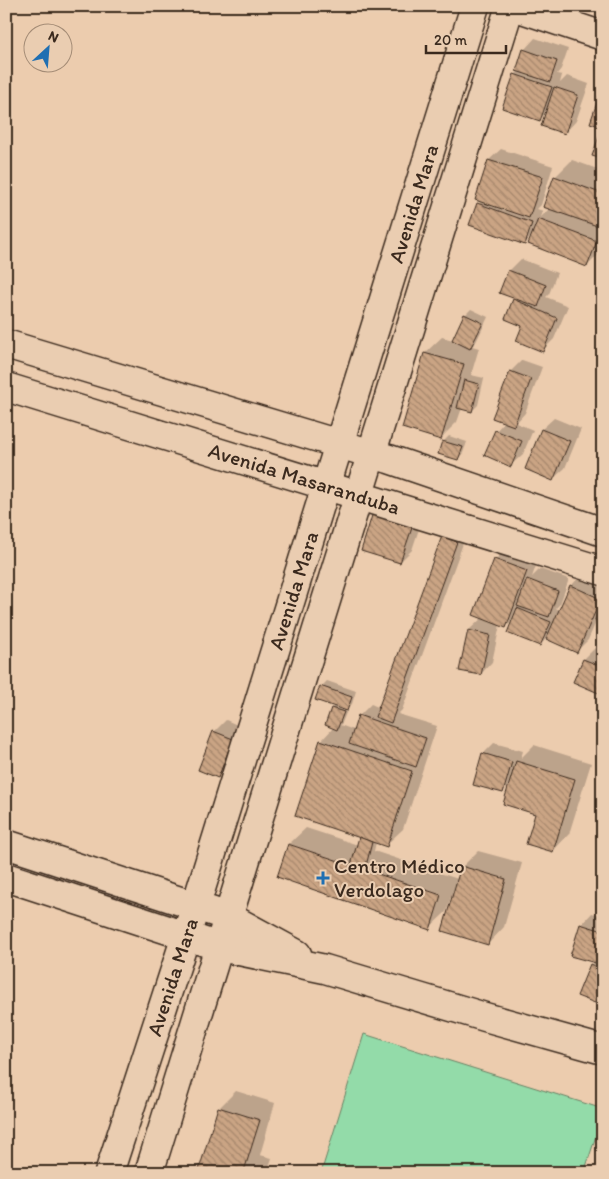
<svg xmlns="http://www.w3.org/2000/svg" width="609" height="1179" viewBox="0 0 609 1179" font-family="Itim,sans-serif">
<style>
.pitch{fill:#93dba9;stroke:#678264}
.shadow{fill:#0003}
.building{fill:url(#building-back-hatch);stroke:#3b2a1e}
.lines{fill:none;stroke-linecap:round;stroke-linejoin:round}
.street-casing{stroke:#3b2a1e;stroke-width:31}
.street{stroke:#eacdb1;stroke-width:28}
.poi-dot{fill:#1f6fb2;stroke:#eacdb1;stroke-width:2}
.labels{text-anchor:middle;stroke-width:4;stroke-linejoin:round;paint-order:stroke}
.street-label{font-size:21px;fill:#3b2a1e;stroke:#eacdb1}
.poi-label{font-size:21px;fill:#3b2a1e;stroke:#eacdb1;text-anchor:start}
</style>
<defs>
<pattern id="building-back-hatch" width="6" height="6" patternUnits="userSpaceOnUse" patternTransform="scale(1.25)"><rect width="6" height="6" fill="#caa484"/><path d="M-1 5l2 2M0 0l6 6M5-1l2 2" fill="none" stroke="#a5866b"/></pattern>
</defs>
<rect width="100%" height="100%" fill="#ecccae"/>
<filter id="ink" filterUnits="userSpaceOnUse"><feTurbulence type="fractalNoise" baseFrequency=".02" numOctaves="2"/><feDisplacementMap in="SourceGraphic" scale="10" xChannelSelector="R" yChannelSelector="G"/><feConvolveMatrix kernelMatrix="1 2 1 2 8 2 1 2 1" color-interpolation-filters="sRGB"/></filter>
<g filter="url(#ink)">
<path class="pitch" d="M364,1034L603,1109V1114L584,1173H321Z"/>
<g class="shadow">
<path d="M535,38L568,49L561,69L557,74L562,75L560,83L567,76L589,84L576,121L565,133L547,112L539,120L515,75L519,71L524,50Z"/>
<path d="M501,149L553,166L541,205L537,209L543,211L541,217L550,208L555,177L572,160L603,171V244L599,254L587,266L533,235L524,243L478,204L482,201L477,199L489,160Z"/>
<path d="M521,259L557,273L549,294L546,297L568,306L554,339L542,351L524,325L514,300L516,298L509,271Z"/>
<path d="M471,309L488,317L476,342L472,346L479,348L471,375L484,378L478,405L472,411L462,408L457,422L441,438L425,353L442,337L453,340L465,315Z"/>
<path d="M522,360L542,367L525,413L516,423L533,430L523,454L511,465L496,431L505,421L511,371Z"/>
<path d="M554,418L581,429L565,468L553,479L526,468L542,429Z"/>
<path d="M449,436L467,442L463,453L458,459L443,442Z"/>
<path d="M425,511L412,550L400,562L363,550Z"/>
<path d="M454,525L468,530L402,710L398,714L437,726L403,829L386,845L376,842L374,851L458,879L462,867L478,851L522,863L504,927L488,944L453,897H451L446,912L429,928L278,877L289,844L306,828L358,845L361,837L321,741L334,727L326,724L332,708L335,705L321,687L327,681L356,691L352,704L348,708L342,723L340,725L354,730L359,716L371,704L380,708L443,536Z"/>
<path d="M507,548L538,560L532,577L540,569L569,579L560,604L556,608L560,611L571,586L582,574L603,583V622L597,620L588,640L577,651L547,638L540,645L514,619L506,627L500,625L492,662L481,674L469,630L482,618L495,560Z"/>
<path d="M595,648L603,651V694L584,659Z"/>
<path d="M226,720L244,728L229,765L218,776L214,732Z"/>
<path d="M494,743L523,751L521,758L534,745L591,763L569,834L553,851L537,813L510,784L503,792L483,754Z"/>
<path d="M592,913L603,916V990L600,996L595,1001L591,965L594,962L581,925Z"/>
<path d="M236,1091L275,1103L260,1155L272,1158L267,1173H199L219,1108Z"/>
</g>
<g class="building">
<path d="M523,49L557,61L550,82L516,71Z"/>
<path d="M514,74L552,87L540,121L502,108Z"/>
<path d="M603,85V127L590,123Z"/>
<path d="M554,87L578,95L565,134L541,126Z"/>
<path d="M602,128L603,129V159L592,156Z"/>
<path d="M488,160L543,177L529,218L475,200Z"/>
<path d="M554,176L603,194V228L543,207Z"/>
<path d="M477,203L532,223L525,245L469,225Z"/>
<path d="M538,219L597,241L587,267L528,244Z"/>
<path d="M508,270L546,285L538,307L499,293Z"/>
<path d="M513,299L557,318L543,352L516,341L522,326L505,319Z"/>
<path d="M464,314L483,323L470,349L452,340Z"/>
<path d="M424,353L464,364L441,440L402,428Z"/>
<path d="M510,371L531,379L514,426L492,418Z"/>
<path d="M464,380L479,384L472,412L457,408Z"/>
<path d="M541,429L570,441L553,481L525,469Z"/>
<path d="M495,430L522,441L511,467L484,455Z"/>
<path d="M442,441L463,447L458,460L438,454Z"/>
<path d="M374,509L414,522L400,563L361,551Z"/>
<path d="M442,536L457,542L391,723L375,717Z"/>
<path d="M494,559L527,571L506,628L473,615Z"/>
<path d="M527,579L558,591L549,617L517,606Z"/>
<path d="M570,585L601,599L577,653L546,639Z"/>
<path d="M603,602V623L595,620Z"/>
<path d="M517,608L551,622L540,646L507,633Z"/>
<path d="M468,630L490,635L481,675L459,671Z"/>
<path d="M583,659L603,667V695L573,682Z"/>
<path d="M320,686L352,697L347,711L315,700Z"/>
<path d="M331,708L344,712L337,730L325,725Z"/>
<path d="M358,715L426,738L416,767L349,744Z"/>
<path d="M213,731L233,739L218,778L198,770Z"/>
<path d="M320,740L412,771L387,847L295,816Z"/>
<path d="M482,753L512,762L503,793L473,785Z"/>
<path d="M516,761L575,779L553,852L526,844L535,814L503,804Z"/>
<path d="M359,837L372,842L365,870L351,865Z"/>
<path d="M288,844L441,895L430,930L277,877Z"/>
<path d="M461,866L506,879L488,945L442,931Z"/>
<path d="M580,924L603,931V965L570,956Z"/>
<path d="M590,964L603,970V984L595,1003L577,996Z"/>
<path d="M218,1107L260,1120L244,1171L249,1173H198Z"/>
</g>
<g class="lines">
<defs>
<g id="street">
<path d="M513,6L603,36"/>
<path d="M6,344L389,459L603,532"/>
<path id="s1" d="M6,387L603,571"/>
<path d="M6,844L229,917L297,954"/>
<path d="M6,877L220,947L325,969L485,1017L603,1050"/>
<path id="s2" d="M109,1173L196,905L475,6"/>
<path d="M149,1173L510,6"/>
</g>
</defs>
<use href="#street" class="street-casing"/>
<use href="#street" class="street"/>
</g>
</g>
<path class="poi-dot" d="M320.5 870.5h5v5h5v5h-5v5h-5v-5h-5v-5h5z"/>
<g class="labels">
<g class="street-label">
<text dy="7" stroke="none"><textPath href="#s2" startOffset="1016">Avenida Mara</textPath></text>
<text dy="7" stroke="none"><textPath href="#s1" startOffset="312">Avenida Masaranduba</textPath></text>
<text dy="7" stroke="none"><textPath href="#s2" startOffset="611">Avenida Mara</textPath></text>
<text dy="7" stroke="none"><textPath href="#s2" startOffset="206">Avenida Mara</textPath></text>
</g>
<g class="poi-label">
<text x="334" y="873">Centro Médico<tspan x="334" dy="24">Verdolago</tspan></text>
</g>
</g>
<rect width="609" height="1179" fill="none" stroke="#eacdb1" stroke-width="25"/>
<rect x="12" y="12" width="584" height="1154" fill="none" stroke="#3b2a1e" stroke-width="2" filter="url(#ink)"/>
<g transform="translate(48 48) rotate(26)"><circle r="24" fill="#eacdb1" stroke="#a48c76"/>
<path d="M0-4L9 19L0 12L-9 19Z" fill="#1f6fb2"/>
<text y="-8" font-size="14" font-weight="bold" text-anchor="middle" fill="#3b2a1e">N</text>
</g>
<path d="M426 45v8h80v-8" fill="none" stroke="#3b2a1e" stroke-width="2.5"/>
<text x="434" y="45" font-size="15" fill="#3b2a1e" stroke="#eacdb1" stroke-width="4" paint-order="stroke">20 m</text>
</svg>
